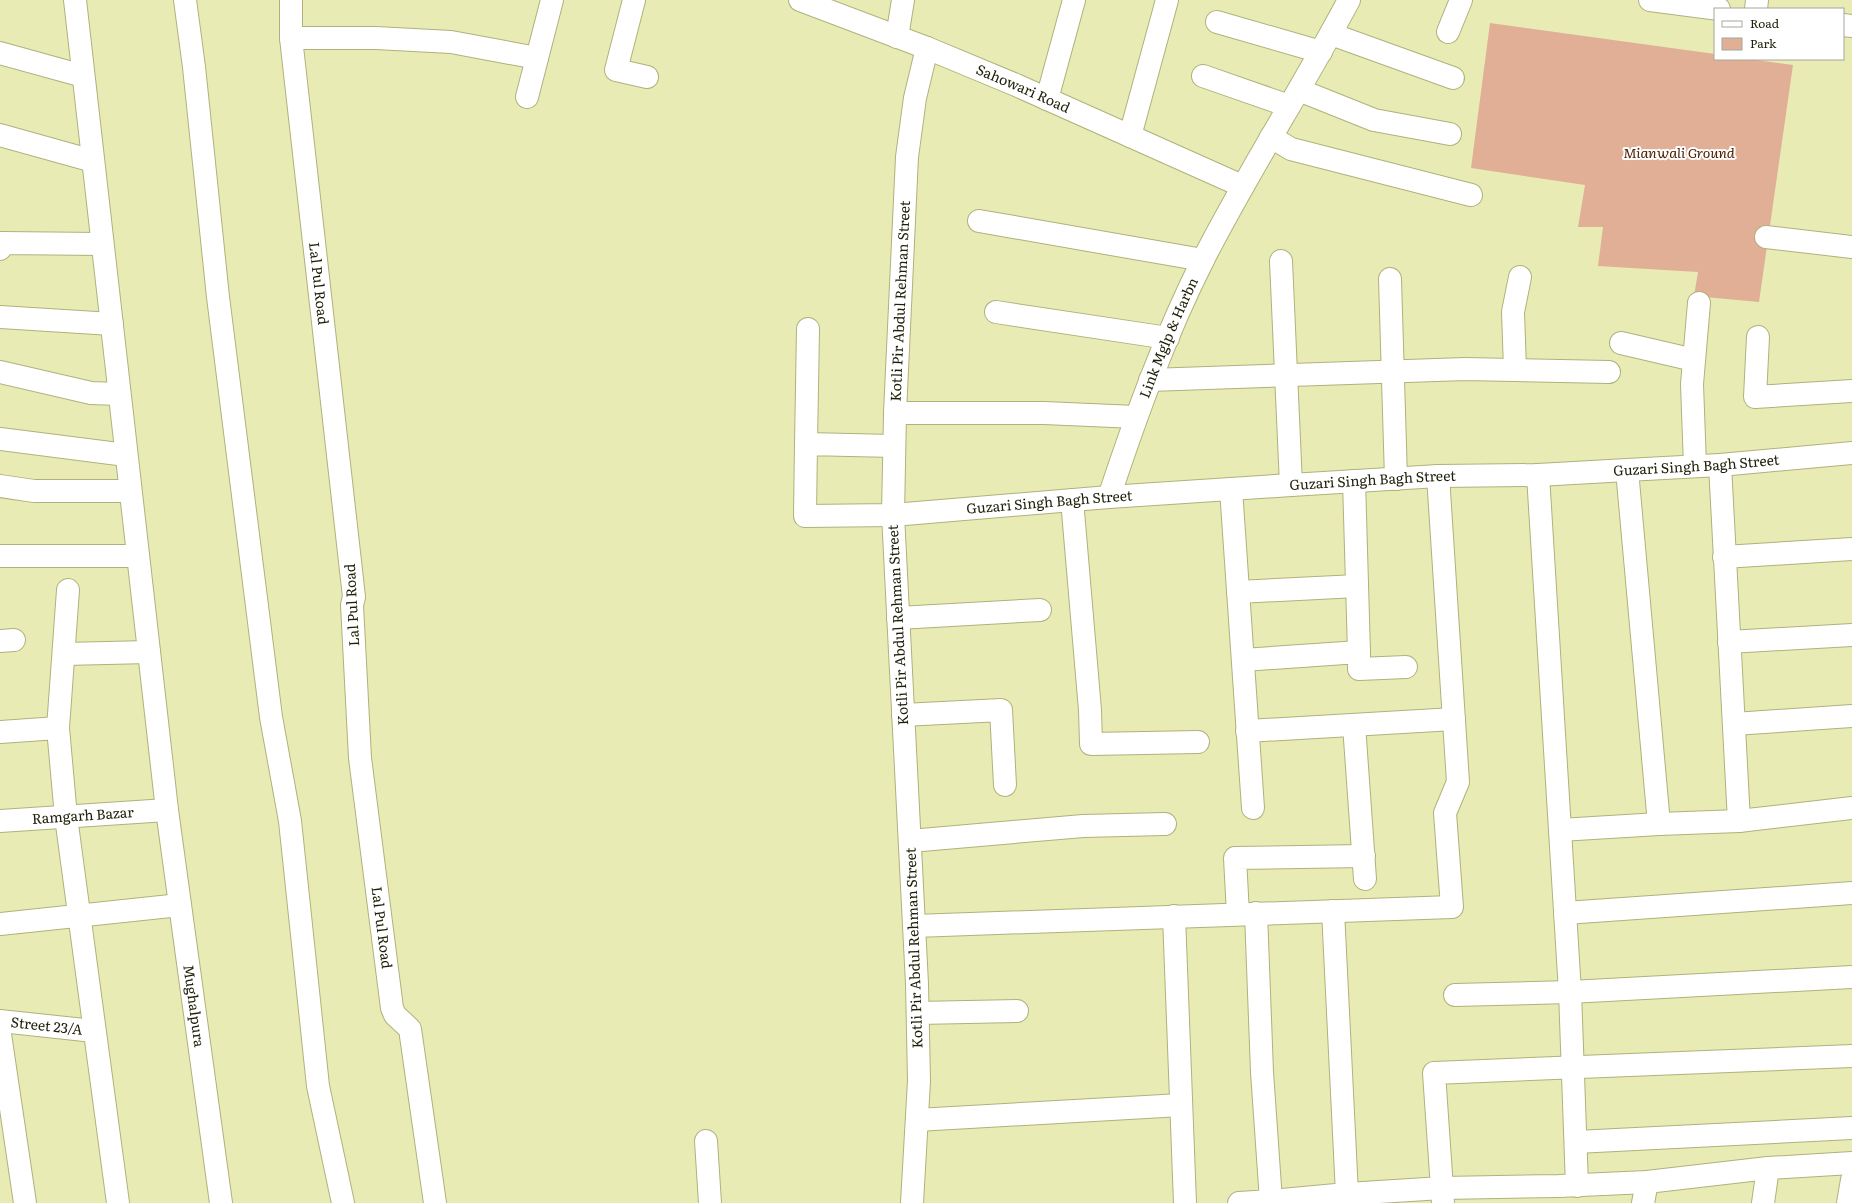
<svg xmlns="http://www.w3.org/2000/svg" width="1852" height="1203" viewBox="0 0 1852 1203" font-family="Literata,serif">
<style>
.green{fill:#e1af95}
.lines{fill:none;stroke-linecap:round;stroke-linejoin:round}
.minor-casing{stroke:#b0b17c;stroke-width:24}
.minor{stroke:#fff;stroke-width:22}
.labels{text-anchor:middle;stroke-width:4;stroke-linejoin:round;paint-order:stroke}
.street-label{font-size:14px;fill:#1e1e09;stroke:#fff}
.park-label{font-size:14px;font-style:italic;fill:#4e2104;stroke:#fff}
</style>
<rect width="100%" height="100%" fill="#e9ebb4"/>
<path class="green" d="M1490,23L1715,54V59H1749L1793,65L1759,302L1694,296L1698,272L1598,266L1603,227H1578L1585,185L1471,168Z"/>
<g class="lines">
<defs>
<g id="minor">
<path id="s1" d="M75,0L167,810L221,1203"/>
<path d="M185,0L194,67L218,297L271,717L290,821L318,1086L343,1203"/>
<path id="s2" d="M291,0V38L354,597L352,605L360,758L392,1008L395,1015L410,1029L435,1203"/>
<path d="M634,0L616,70L647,77"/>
<path id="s3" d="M800,0L927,48L1016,85L1242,186"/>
<path d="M1650,0L1719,9"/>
<path d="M1756,9L1757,0"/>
<path d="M1217,22L1321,52"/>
<path d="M1843,25L1852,26"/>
<path d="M1448,32L1461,0"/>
<path d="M1331,34L1453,78"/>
<path d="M897,37L903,0"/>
<path d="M291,38H376L451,42L537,58"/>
<path d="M0,53L83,76"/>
<path d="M1203,76L1289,106"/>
<path d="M1299,90L1374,120L1450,134"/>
<path d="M527,97L552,0"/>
<path d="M1047,99L1074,0"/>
<path d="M0,135L93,161"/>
<path d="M1130,136L1167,0"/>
<path d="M1271,137L1291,149L1471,195"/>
<path d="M979,221L1203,260"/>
<path d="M1766,237L1852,247"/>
<path d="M0,249L1,243L102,244"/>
<path d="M1281,261L1291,485"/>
<path d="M1390,279L1396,479"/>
<path d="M996,312L1168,338"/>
<path d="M0,317L112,324"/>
<path d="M1758,337L1755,397L1852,391"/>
<path d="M1621,343L1694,360"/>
<path d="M1515,369L1513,312L1520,277"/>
<path d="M0,372L91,393L119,394"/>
<path d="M1150,380L1465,369L1609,372"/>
<path d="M895,413H1044L1136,417"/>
<path d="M0,439L126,455"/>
<path d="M806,444L808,329"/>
<path id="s4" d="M894,446L806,444L805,516L893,515L1109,497L1291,485L1438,476L1538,475L1627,470L1720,465L1852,453"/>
<path d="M1720,465L1739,821"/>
<path d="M1695,466L1692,384L1699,303"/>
<path d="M1627,470L1659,824"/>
<path d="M1538,475L1570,992L1577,1186"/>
<path d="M1354,481L1359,652"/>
<path d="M0,486L34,491H130"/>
<path d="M1231,489L1253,808"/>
<path id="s5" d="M1109,497C1136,416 1165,335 1204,258C1249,170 1303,87 1349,0"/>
<path d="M1072,500L1090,710L1091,744L1198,742"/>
<path d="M0,556H138"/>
<path d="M1724,557L1852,549"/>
<path d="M1238,592L1357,586"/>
<path d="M898,618L1040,610"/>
<path d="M0,641L14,640"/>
<path d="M1729,642L1852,635"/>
<path d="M64,654L149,652"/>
<path d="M1243,660L1359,652V669L1406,667"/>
<path d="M903,715L1001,710L1005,785"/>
<path d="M1734,724L1852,716"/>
<path d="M1354,725L1365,879"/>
<path d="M58,728L68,590"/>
<path d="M1247,731L1454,719"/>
<path d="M0,732L58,728L66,817L118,1203"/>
<path id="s6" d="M0,821L167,810"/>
<path d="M1560,830L1659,824L1739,821L1852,808"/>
<path d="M910,841L1083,826L1165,824"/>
<path d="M1565,913L1852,893"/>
<path d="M1238,914L1235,858L1364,856"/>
<path d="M1174,916L1185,1203"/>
<path d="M0,924L180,905"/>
<path d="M915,926L1452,907L1445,813L1458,782L1438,476"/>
<path d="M1455,995L1570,992L1852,977"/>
<path d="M918,1013L1017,1011"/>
<path id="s7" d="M0,1021L94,1031"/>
<path d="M0,1034L25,1203"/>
<path d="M917,1120L1181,1105"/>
<path d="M706,1141L710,1203"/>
<path d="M1576,1142L1852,1128"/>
<path d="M1347,1194L1442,1188L1559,1186L1647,1182L1768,1168L1852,1163"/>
<path d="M1271,1201L1347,1194L1333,911"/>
<path id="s8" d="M912,1203L919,1081L917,984L893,515L895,413L907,157L915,98L927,48"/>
<path d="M1239,1203L1271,1201L1262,1072L1256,913"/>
<path d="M1443,1203L1434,1073L1852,1056"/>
<path d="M1643,1203L1647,1182"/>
<path d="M1763,1203L1768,1168"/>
<path d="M1848,1203L1852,1180"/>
</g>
</defs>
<use href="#minor" class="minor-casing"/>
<use href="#minor" class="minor"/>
</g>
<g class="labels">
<g class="street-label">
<text dy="5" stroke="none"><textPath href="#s3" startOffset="240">Sahowari Road</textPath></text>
<text dy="5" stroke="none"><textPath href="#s2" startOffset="285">Lal Pul Road</textPath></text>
<text dy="5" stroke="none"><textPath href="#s8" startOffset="903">Kotli Pir Abdul Rehman Street</textPath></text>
<text dy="5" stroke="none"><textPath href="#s5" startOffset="170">Link Mglp &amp; Harbn</textPath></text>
<text dy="5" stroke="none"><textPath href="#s4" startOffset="1053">Guzari Singh Bagh Street</textPath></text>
<text dy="5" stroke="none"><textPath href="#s4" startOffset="729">Guzari Singh Bagh Street</textPath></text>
<text dy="5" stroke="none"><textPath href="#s4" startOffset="405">Guzari Singh Bagh Street</textPath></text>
<text transform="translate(352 605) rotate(-93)" y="5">Lal Pul Road</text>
<text transform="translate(898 625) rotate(-93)" y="5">Kotli Pir Abdul Rehman Street</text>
<text dy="5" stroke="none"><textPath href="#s6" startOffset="83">Ramgarh Bazar</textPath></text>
<text dy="5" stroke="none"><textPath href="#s2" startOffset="933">Lal Pul Road</textPath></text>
<text transform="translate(914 948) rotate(-92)" y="5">Kotli Pir Abdul Rehman Street</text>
<text dy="5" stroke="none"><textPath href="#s1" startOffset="1013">Mughalpura</textPath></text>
<text dy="5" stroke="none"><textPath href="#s7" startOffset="47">Street 23/A</textPath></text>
</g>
<g class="park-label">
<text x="1679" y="158">Mianwali Ground</text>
</g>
</g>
<rect x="1714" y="8" width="130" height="52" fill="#ffffff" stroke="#a5a59d"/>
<rect x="1722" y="21" width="20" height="6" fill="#ffffff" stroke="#a5a59d"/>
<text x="1750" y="28" font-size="12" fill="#1e1e09">Road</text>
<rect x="1722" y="38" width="20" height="12" fill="#e1af95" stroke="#a5a59d"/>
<text x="1750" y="48" font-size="12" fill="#1e1e09">Park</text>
</svg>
